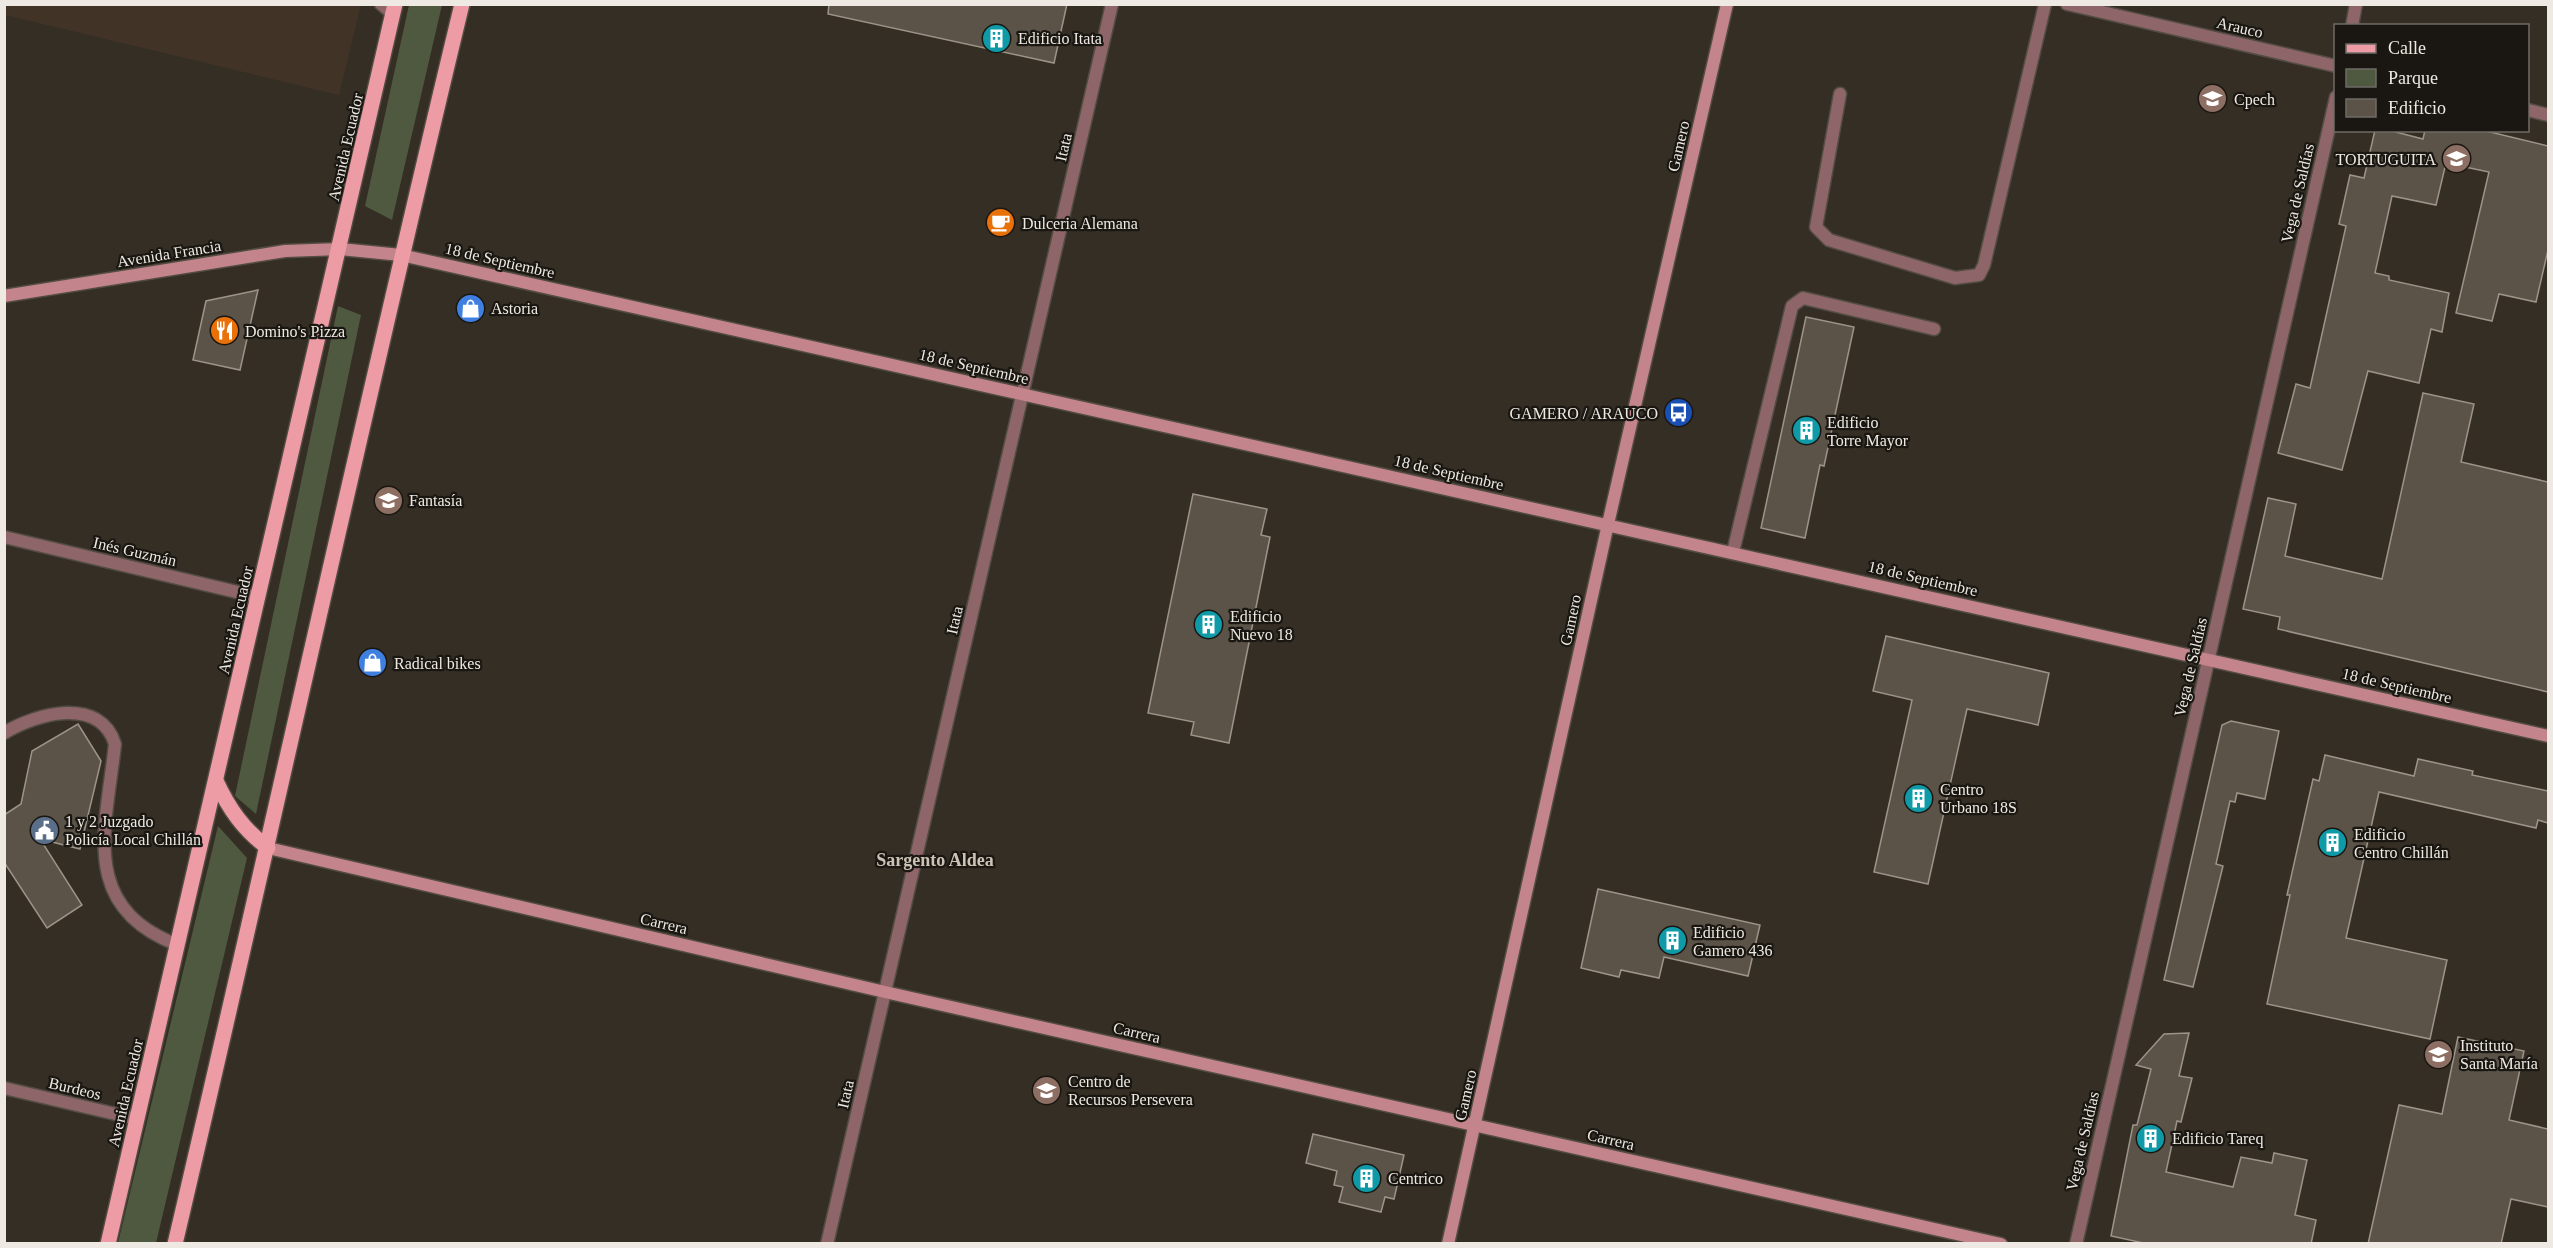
<svg xmlns="http://www.w3.org/2000/svg" width="2553" height="1248" viewBox="0 0 2553 1248" font-family="'Times New Roman',serif">
<style>
.commercial{fill:#423327}
.green{fill:#4e5940}
.building{fill:#5b5348;stroke:#9c9488;stroke-width:1.5}
.lines{fill:none;stroke-linecap:round;stroke-linejoin:round}
.lane-casing{stroke:#534c43;stroke-width:15}
.street-casing{stroke:#534c43;stroke-width:15}
.secondary-casing{stroke:#534c43;stroke-width:15}
.primary-casing{stroke:#534c43;stroke-width:18}
.lane{stroke:#8e666a;stroke-width:12}
.street{stroke:#8e666a;stroke-width:12}
.secondary{stroke:#c4848b;stroke-width:12}
.primary{stroke:#ed9ba4;stroke-width:15}
.labels{text-anchor:middle;stroke-width:4.5;stroke-linejoin:round;paint-order:stroke}
.street-label{font-size:16px;fill:#eeeae3;stroke:#1a1712}
.poi-label{font-size:16px;fill:#eeeae3;stroke:#1a1712;text-anchor:start}
.neighbourhood-label{font-size:18px;font-weight:bold;fill:#ccc3b6;stroke:#1a1712}
</style>
<rect width="100%" height="100%" fill="#352e24"/>
<path class="commercial" d="M4,5L5,4L361,5L339,95L5,15Z"/>
<g class="green">
<path d="M409,5H442L392,220L365,206Z"/>
<path d="M338,306L361,315L256,814L235,796Z"/>
<path d="M218,826L247,858L156,1243H118Z"/>
</g>
<g class="building">
<path d="M829,4H1067L1054,63L828,14Z"/>
<path d="M2375,130H2388L2423,139L2425,130H2482L2548,146V250L2536,302L2499,294L2492,321L2456,313L2489,172L2446,163L2436,205L2392,196L2375,273L2389,276V280L2449,293L2442,332L2431,329L2419,383L2368,371L2342,470L2278,453L2296,384L2310,388L2346,226L2339,224L2350,175L2364,178Z"/>
<path d="M258,290L240,370L193,360L206,301Z"/>
<path d="M1806,317L1854,327L1824,466L1820,465L1805,538L1761,528Z"/>
<path d="M2423,393L2474,404L2461,462L2548,482V692L2278,629L2280,617L2243,609L2268,498L2296,504L2285,556L2382,579Z"/>
<path d="M1193,494L1267,509L1261,535L1270,537L1229,743L1191,735L1194,722L1148,713Z"/>
<path d="M1886,636L2049,673L2038,725L1967,709L1928,884L1874,872L1912,700L1873,691Z"/>
<path d="M2231,721L2279,731L2265,799L2237,793L2235,802L2230,801L2216,864L2223,866L2193,987L2164,980L2222,725Z"/>
<path d="M78,724L101,761L80,849L40,839L82,905L47,928L4,862V815L21,804L32,751Z"/>
<path d="M2325,755L2414,776L2418,759L2473,771L2472,775L2548,791V823L2538,820L2536,828L2379,792L2346,938L2447,960L2430,1039L2267,1004L2290,895H2287L2313,779L2319,781Z"/>
<path d="M1598,889L1760,925L1748,976L1664,957L1659,978L1621,970L1619,977L1581,968Z"/>
<path d="M2189,1033L2179,1076L2192,1078L2181,1122L2177,1121L2166,1172L2233,1187L2241,1157L2272,1163L2274,1153L2307,1160L2295,1215L2316,1220L2311,1244H2148L2111,1236L2133,1125H2137L2151,1069L2136,1065L2164,1034Z"/>
<path d="M2458,1037L2524,1051L2509,1120L2548,1129V1207L2511,1199L2501,1244H2368L2399,1105L2442,1114Z"/>
<path d="M1313,1134L1404,1155L1394,1199L1385,1197L1381,1212L1339,1202L1343,1187L1334,1185L1337,1171L1306,1163Z"/>
</g>
<g class="lines">
<defs>
<g id="lane">
<path d="M381,4L393,14"/>
<path d="M1840,94L1816,227L1829,240L1955,278L1979,275L1984,265L2045,4"/>
<path d="M1733,552L1792,306L1803,298L1934,329"/>
<path d="M4,733C37,713 100,696 115,744C106,828 78,907 178,945"/>
</g>
<g id="street">
<path d="M2067,4L2336,66"/>
<path d="M2352,26L2356,4"/>
<path d="M2528,110L2548,115"/>
<path d="M4,537L258,597"/>
<path d="M4,1088L137,1119"/>
<path d="M827,1244L1112,4"/>
<path d="M2076,1244L2336,97"/>
</g>
<g id="secondary">
<path d="M4,296L285,251L340,249L401,255L2548,736"/>
<path d="M268,848L885,992L2001,1244"/>
<path d="M1448,1244L1608,524L1727,4"/>
</g>
<g id="primary">
<path d="M216,781C229,809 243,829 268,848"/>
<path d="M108,1244L395,4"/>
<path d="M175,1244C272,831 362,417 462,4"/>
</g>
</defs>
<use href="#lane" class="lane-casing"/>
<use href="#street" class="street-casing"/>
<use href="#secondary" class="secondary-casing"/>
<use href="#primary" class="primary-casing"/>
<use href="#lane" class="lane"/>
<use href="#street" class="street"/>
<use href="#secondary" class="secondary"/>
<use href="#primary" class="primary"/>
</g>
<defs>
<symbol id="building-disc" viewBox="-11 -11 22 22"><circle r="9.5" fill="#0f9aa8" stroke="#1a1712"/><path d="M-4-6H4V6H1V3H-1V6H-4ZM-2.5-4.3h1.7v1.8h-1.7ZM.8-4.3h1.7v1.8H.8ZM-2.5-1h1.7V.8h-1.7ZM.8-1h1.7V.8H.8Z" fill="#fff"/></symbol>
<symbol id="university-disc" viewBox="-11 -11 22 22"><circle r="9.5" fill="#8d6e63" stroke="#1a1712"/><path d="M0-5L7-2L0 1L-7-2ZM-4 1L0 2.5L4 1V4Q0 6-4 4Z" fill="#fff"/></symbol>
<symbol id="school-disc" viewBox="-11 -11 22 22"><circle r="9.5" fill="#8d6e63" stroke="#1a1712"/><path d="M0-5L7-2L0 1L-7-2ZM-4 1L0 2.5L4 1V4Q0 6-4 4Z" fill="#fff"/></symbol>
<symbol id="cafe-disc" viewBox="-11 -11 22 22"><circle r="9.5" fill="#e8710a" stroke="#1a1712"/><path d="M-5.5-4.5H6V0H3Q3 3.5 0 3.5H-2.5Q-5.5 3.5-5.5 0ZM3-3.2v2h1.7v-2ZM-6 4.5H4V6H-6Z" fill="#fff"/></symbol>
<symbol id="shop-disc" viewBox="-11 -11 22 22"><circle r="9.5" fill="#3f7fe0" stroke="#1a1712"/><path d="M-5-2.5h2.3a2.7 3.5 0 0 1 5.4 0H5L5.5 6h-11ZM-1.5-2.5h3a1.5 2.3 0 0 0-3 0Z" fill="#fff"/></symbol>
<symbol id="restaurant-disc" viewBox="-11 -11 22 22"><circle r="9.5" fill="#e8710a" stroke="#1a1712"/><path d="M-5-6h1v4h1v-4h1v4h1v-4h1v5L-1.5 .5V6h-2V.5L-5-1ZM5-6V6H3V1.5H1.5Q1.5-4 5-6Z" fill="#fff"/></symbol>
<symbol id="bus-disc" viewBox="-11 -11 22 22"><circle r="9.5" fill="#1a4fb4" stroke="#1a1712"/><path d="M-5-6H5V4H4V6H2V4H-2V6H-4V4H-5ZM-3.5-4V0h7V-4ZM-3.5 1.2v1.5H-2V1.2ZM2 1.2v1.5H3.5V1.2Z" fill="#fff"/></symbol>
<symbol id="civic-disc" viewBox="-11 -11 22 22"><circle r="9.5" fill="#5c6f8a" stroke="#1a1712"/><path d="M-.6-6.5H3V-4.5H.6V-3L4-1V1h2V6H-6V1h2V-1L-.6-3ZM-1.2 2.5V6h2.4V2.5Z" fill="#fff"/></symbol>
</defs>
<g fill-rule="evenodd">
<use href="#building-disc" x="980" y="22" width="33" height="33"/>
<use href="#university-disc" x="2196" y="82" width="33" height="33"/>
<use href="#school-disc" x="2440" y="142" width="33" height="33"/>
<use href="#cafe-disc" x="984" y="206" width="33" height="33"/>
<use href="#shop-disc" x="454" y="292" width="33" height="33"/>
<use href="#restaurant-disc" x="208" y="314" width="33" height="33"/>
<use href="#bus-disc" x="1662" y="396" width="33" height="33"/>
<use href="#building-disc" x="1790" y="414" width="33" height="33"/>
<use href="#school-disc" x="372" y="484" width="33" height="33"/>
<use href="#building-disc" x="1192" y="608" width="33" height="33"/>
<use href="#shop-disc" x="356" y="646" width="33" height="33"/>
<use href="#building-disc" x="1902" y="782" width="33" height="33"/>
<use href="#civic-disc" x="28" y="814" width="33" height="33"/>
<use href="#building-disc" x="2316" y="826" width="33" height="33"/>
<use href="#building-disc" x="1656" y="924" width="33" height="33"/>
<use href="#school-disc" x="2422" y="1038" width="33" height="33"/>
<use href="#university-disc" x="1030" y="1074" width="33" height="33"/>
<use href="#building-disc" x="2134" y="1122" width="33" height="33"/>
<use href="#building-disc" x="1350" y="1162" width="33" height="33"/>
</g>
<g class="labels">
<g class="street-label">
<text transform="translate(2240 27) rotate(13)" y="6">Arauco</text>
<text transform="translate(1678 146) rotate(-77)" y="6">Gamero</text>
<text transform="translate(345 147) rotate(-77)" y="6">Avenida Ecuador</text>
<text transform="translate(1063 147) rotate(-77)" y="6">Itata</text>
<text transform="translate(2297 193) rotate(-77)" y="6">Vega de Saldías</text>
<text transform="translate(169 253) rotate(-9)" y="6">Avenida Francia</text>
<text transform="translate(500 260) rotate(13)" y="6">18 de Septiembre</text>
<text transform="translate(974 366) rotate(13)" y="6">18 de Septiembre</text>
<text transform="translate(1449 472) rotate(13)" y="6">18 de Septiembre</text>
<text transform="translate(135 551) rotate(13)" y="6">Inés Guzmán</text>
<text transform="translate(1923 578) rotate(13)" y="6">18 de Septiembre</text>
<text transform="translate(235 620) rotate(-77)" y="6">Avenida Ecuador</text>
<text transform="translate(954 620) rotate(-77)" y="6">Itata</text>
<text transform="translate(1570 620) rotate(-78)" y="6">Gamero</text>
<text transform="translate(2190 667) rotate(-77)" y="6">Vega de Saldías</text>
<text transform="translate(2397 685) rotate(13)" y="6">18 de Septiembre</text>
<text transform="translate(664 923) rotate(13)" y="6">Carrera</text>
<text transform="translate(1137 1032) rotate(13)" y="6">Carrera</text>
<text transform="translate(75 1088) rotate(13)" y="6">Burdeos</text>
<text transform="translate(125 1093) rotate(-77)" y="6">Avenida Ecuador</text>
<text transform="translate(845 1094) rotate(-77)" y="6">Itata</text>
<text transform="translate(1465 1095) rotate(-77)" y="6">Gamero</text>
<text transform="translate(1611 1139) rotate(13)" y="6">Carrera</text>
<text transform="translate(2082 1141) rotate(-77)" y="6">Vega de Saldías</text>
</g>
<g class="poi-label">
<text x="1018" y="44">Edificio Itata</text>
<text x="2234" y="105">Cpech</text>
<text x="2436" y="165" text-anchor="end">TORTUGUITA</text>
<text x="1022" y="229">Dulceria Alemana</text>
<text x="491" y="314">Astoria</text>
<text x="245" y="337">Domino's Pizza</text>
<text x="1658" y="419" text-anchor="end">GAMERO / ARAUCO</text>
<text x="1827" y="428">Edificio<tspan x="1827" dy="18">Torre Mayor</tspan></text>
<text x="409" y="506">Fantasía</text>
<text x="1230" y="622">Edificio<tspan x="1230" dy="18">Nuevo 18</tspan></text>
<text x="394" y="669">Radical bikes</text>
<text x="1940" y="795">Centro<tspan x="1940" dy="18">Urbano 18S</tspan></text>
<text x="65" y="827">1 y 2 Juzgado<tspan x="65" dy="18">Policía Local Chillán</tspan></text>
<text x="2354" y="840">Edificio<tspan x="2354" dy="18">Centro Chillán</tspan></text>
<text x="1693" y="938">Edificio<tspan x="1693" dy="18">Gamero 436</tspan></text>
<text x="2460" y="1051">Instituto<tspan x="2460" dy="18">Santa María</tspan></text>
<text x="1068" y="1087">Centro de<tspan x="1068" dy="18">Recursos Persevera</tspan></text>
<text x="2172" y="1144">Edificio Tareq</text>
<text x="1388" y="1184">Centrico</text>
</g>
<g class="neighbourhood-label">
<text x="935" y="866">Sargento Aldea</text>
</g>
</g>
<rect width="2553" height="1248" fill="none" stroke="#eeeae3" stroke-width="12"/>
<rect x="2334" y="24" width="195" height="108" fill="#1a1712" stroke="#6f6b66" stroke-width="1.5"/>
<rect x="2346" y="44" width="30" height="9" fill="#ed9ba4" stroke="#6f6b66" stroke-width="1.5"/>
<text x="2388" y="54" font-size="18" fill="#eeeae3">Calle</text>
<rect x="2346" y="69" width="30" height="18" fill="#4e5940" stroke="#6f6b66" stroke-width="1.5"/>
<text x="2388" y="84" font-size="18" fill="#eeeae3">Parque</text>
<rect x="2346" y="99" width="30" height="18" fill="#5b5348" stroke="#6f6b66" stroke-width="1.5"/>
<text x="2388" y="114" font-size="18" fill="#eeeae3">Edificio</text>
</svg>
